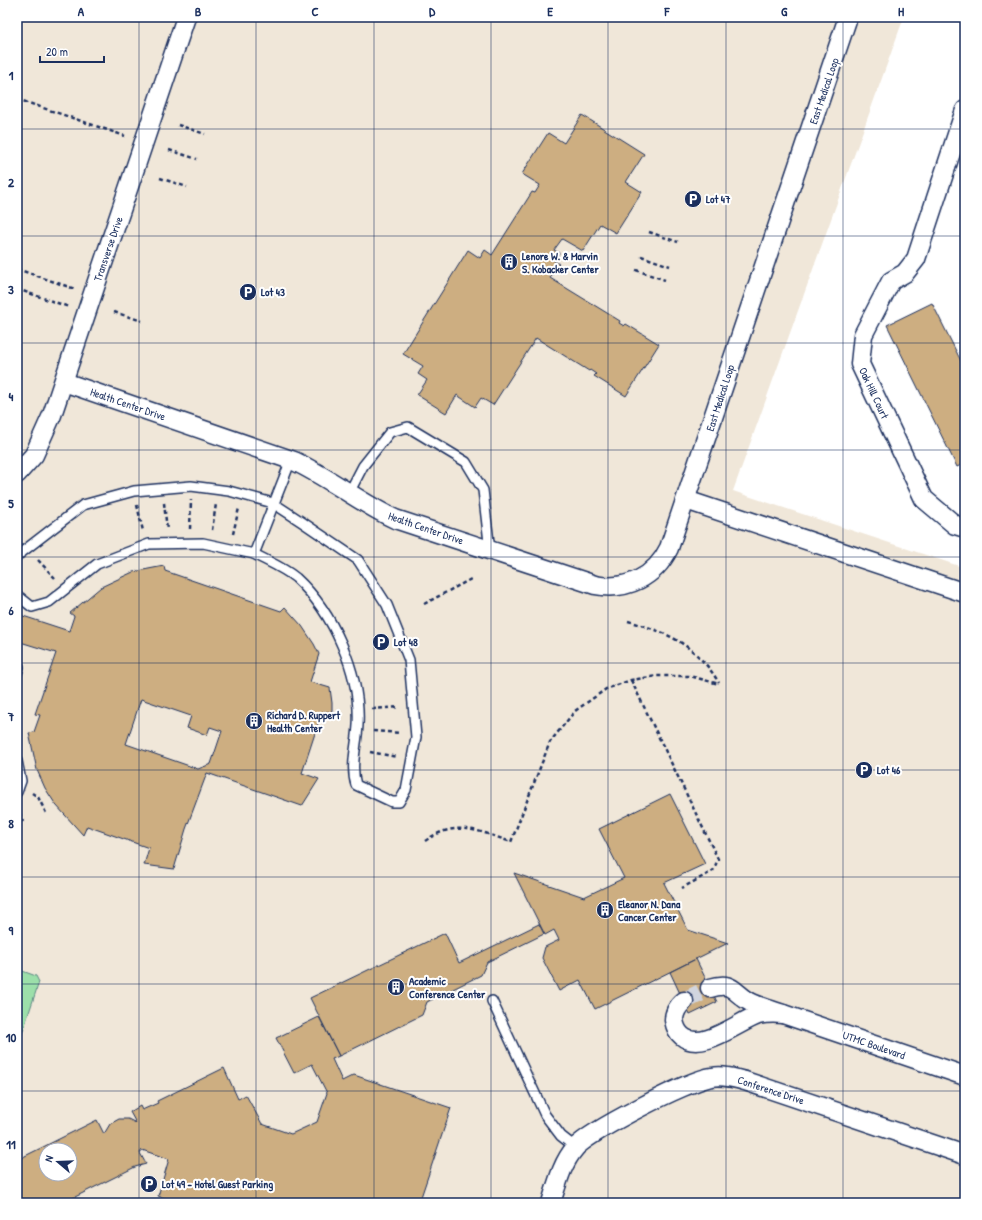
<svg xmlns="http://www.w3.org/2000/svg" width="982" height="1220" viewBox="0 0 982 1220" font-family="'Patrick Hand',sans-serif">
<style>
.built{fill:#f0e7d9;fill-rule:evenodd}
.green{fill:#9cdfaa;stroke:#5c8784}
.building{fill:#cdae81;stroke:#1b2f5e;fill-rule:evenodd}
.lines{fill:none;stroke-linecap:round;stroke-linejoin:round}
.minor-tunnel{stroke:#d1d5df;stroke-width:18;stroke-dasharray:18 9;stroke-linecap:butt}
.service-casing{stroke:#1b2f5e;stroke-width:12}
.minor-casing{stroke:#1b2f5e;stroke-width:21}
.path{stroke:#1b2f5e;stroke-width:2.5;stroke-dasharray:4 3;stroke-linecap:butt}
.service{stroke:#fff;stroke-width:9}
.minor{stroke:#fff;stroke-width:18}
.grid{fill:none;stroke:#1b2f5e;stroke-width:1;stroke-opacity:0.55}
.labels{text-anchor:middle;stroke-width:4;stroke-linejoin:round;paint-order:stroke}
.street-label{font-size:11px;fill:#1b2f5e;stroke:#fff}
.poi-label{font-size:11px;font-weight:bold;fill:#1b2f5e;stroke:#fff;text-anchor:start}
.neatline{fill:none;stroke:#1b2f5e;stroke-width:1.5}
.grid-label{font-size:13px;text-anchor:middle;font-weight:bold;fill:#1b2f5e}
</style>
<rect width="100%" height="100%" fill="#fff"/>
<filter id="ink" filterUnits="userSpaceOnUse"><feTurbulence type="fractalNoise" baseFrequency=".025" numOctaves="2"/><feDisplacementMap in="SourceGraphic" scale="8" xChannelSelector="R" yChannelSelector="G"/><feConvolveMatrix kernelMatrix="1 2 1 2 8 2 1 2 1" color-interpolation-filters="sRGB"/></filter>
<g filter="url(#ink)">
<path class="built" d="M17,17H904L733,491L965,568V1203H17ZM46,1150H70V1174H46Z"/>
<path class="green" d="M17,969L36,976L39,982L17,1049Z"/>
<g class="building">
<path d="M582,115L644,154L626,182L642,192L616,233L600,224L583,251L562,239L554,250L559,253L554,261L559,264L550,278L620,321L619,323L624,326L626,324L659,344L626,396L594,376L596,374L590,370L589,371L536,338L493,405L481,398L475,407L457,395L446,413L417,395L427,380L418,374L423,366L403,354L468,250L480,258L485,250L492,255L532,192L535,193L540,185L522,174L548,133L564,143Z"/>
<path d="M932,303L965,369V463L957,467L887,325Z"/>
<path d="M164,566L165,571L281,611L285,607L302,626L314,644L319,654L310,682L330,688L332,703V712H322L302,773L319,779L302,806L207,773L186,829L174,869L144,865L149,848L87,826L83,835L56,805L45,788L37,770L29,733L34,732L40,715L35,714L56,653L17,641V614L69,631L74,616L70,613L101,587L133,572ZM141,699L191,716L187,728L207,735L210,727L222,731L211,764L198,769L126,744Z"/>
<path d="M670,794L705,864L664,883L688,930L728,943L595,1009L580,980L559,991L542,958L545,947L559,940L554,930L545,935L514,873L584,897L624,878L599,829Z"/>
<path d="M539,924L544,934L487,962L481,975L427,1002L422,1015L339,1056L310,998L445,933L459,963Z"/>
<path d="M696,959L717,1002L690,1015L670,972Z"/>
<path d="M319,1017L339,1056L332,1059L342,1081L354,1075L451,1108L419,1203H177L158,1196L169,1159L142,1150L140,1153L146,1164L135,1167L63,1203H17V1160L97,1120L104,1134L110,1124L119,1119H128L136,1123L130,1112L140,1106L142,1110L158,1103L157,1101L224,1068L238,1099L246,1095L262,1124L291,1134L317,1122L327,1093L312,1064L294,1073L276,1038ZM46,1150H70V1174H46Z"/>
</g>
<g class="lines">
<path class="minor-tunnel" d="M684,1001L710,988"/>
<defs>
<g id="service">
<path d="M349,493L363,466L390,432L408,427L466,462L483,490L490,551"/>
<path d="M17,556L83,505L134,491L191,486L229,491L273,503L302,522L358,560L387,605L409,660L416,737L406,790L399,802H392L356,785C350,766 357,745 358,725C361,674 333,612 296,578C284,568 267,561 254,554L291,460"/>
<path d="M17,595L32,607L49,602L97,564L149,544L203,543L254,554"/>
<path d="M17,662L19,667L17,673"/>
<path d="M17,761L21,781L17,792"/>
<path d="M492,1001L545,1115L561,1136L575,1147"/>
</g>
<g id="minor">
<path d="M965,110L916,259L905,273L891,281L863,335L860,364L924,499L955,525L965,528"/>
<path d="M64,382L294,461C330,478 360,503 395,519L595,585C627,591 655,577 669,548L848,17"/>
<path d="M17,474L34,455L52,415L186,17"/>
<path d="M686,500L965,593"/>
<path d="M684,1001C678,1006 674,1012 674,1020C675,1026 677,1032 682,1036C701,1053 738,1022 758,1015C767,1013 774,1013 783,1014C772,1010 760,1007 750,1002C732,992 734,981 710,988"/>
<path d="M783,1014L965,1076"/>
<path d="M551,1203C557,1184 562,1163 575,1148C590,1131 689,1080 712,1077C723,1075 734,1078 745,1081L965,1155"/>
</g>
</defs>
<use href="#service" class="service-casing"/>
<use href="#minor" class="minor-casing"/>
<g class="path">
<path d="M17,99L125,136"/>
<path d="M178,125L205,134"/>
<path d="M169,150L197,159"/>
<path d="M160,178L187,187"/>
<path d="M649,232L678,242"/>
<path d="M641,256L670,266"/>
<path d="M17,269L75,289"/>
<path d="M636,270L665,280"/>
<path d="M17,289L69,307"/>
<path d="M114,312L142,321"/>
<path d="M164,503L167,530"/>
<path d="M137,505L143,531"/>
<path d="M190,529L191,500"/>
<path d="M212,530L216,504"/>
<path d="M233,534L239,508"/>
<path d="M38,560L55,578"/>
<path d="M424,604L471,579"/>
<path d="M628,621C668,632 697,646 719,683"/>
<path d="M631,680L718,859L713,871L682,888"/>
<path d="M372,709L399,707"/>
<path d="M373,731L400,733"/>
<path d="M370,752L397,757"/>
<path d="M32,793L38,797L46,813"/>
<path d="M17,806L23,822"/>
<path d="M425,841C456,819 479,831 511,842L550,742L575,711L606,689L631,680L657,676H690L719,684"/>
</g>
<use href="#service" class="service"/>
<use href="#minor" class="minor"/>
</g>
</g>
<path class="grid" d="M139,17V1203M256,17V1203M374,17V1203M491,17V1203M608,17V1203M726,17V1203M843,17V1203M17,129H965M17,236H965M17,343H965M17,450H965M17,557H965M17,663H965M17,770H965M17,877H965M17,984H965M17,1091H965"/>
<defs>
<symbol id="parking-disc" viewBox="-11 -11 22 22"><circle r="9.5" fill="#1b2f5e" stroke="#fff"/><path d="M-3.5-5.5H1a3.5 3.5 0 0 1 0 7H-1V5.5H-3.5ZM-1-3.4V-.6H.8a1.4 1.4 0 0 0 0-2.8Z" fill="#fff"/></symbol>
<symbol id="building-disc" viewBox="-11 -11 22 22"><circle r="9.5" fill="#1b2f5e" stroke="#fff"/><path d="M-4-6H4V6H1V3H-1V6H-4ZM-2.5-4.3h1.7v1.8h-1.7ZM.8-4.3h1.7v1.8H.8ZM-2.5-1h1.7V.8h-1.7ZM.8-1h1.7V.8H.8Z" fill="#fff"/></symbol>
</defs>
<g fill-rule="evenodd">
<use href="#parking-disc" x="683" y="189" width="20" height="20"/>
<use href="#building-disc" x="499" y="252" width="20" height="20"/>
<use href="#parking-disc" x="238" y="282" width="20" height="20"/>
<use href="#parking-disc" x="371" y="632" width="20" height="20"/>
<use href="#building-disc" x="244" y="711" width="20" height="20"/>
<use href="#parking-disc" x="854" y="760" width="20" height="20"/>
<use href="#building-disc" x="595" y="900" width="20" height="20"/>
<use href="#building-disc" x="386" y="977" width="20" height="20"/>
<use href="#parking-disc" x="139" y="1174" width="20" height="20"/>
</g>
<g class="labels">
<g class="street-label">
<text transform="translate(824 91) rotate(-71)" y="4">East Medical Loop</text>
<text transform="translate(108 249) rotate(-71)" y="4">Transverse Drive</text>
<text transform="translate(874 393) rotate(65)" y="4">Oak Hill Court</text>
<text transform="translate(720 398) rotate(-72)" y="4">East Medical Loop</text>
<text transform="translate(128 404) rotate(19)" y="4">Health Center Drive</text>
<text transform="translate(426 528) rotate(19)" y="4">Health Center Drive</text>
<text transform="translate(874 1045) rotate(19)" y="4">UTMC Boulevard</text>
<text transform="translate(771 1090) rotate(18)" y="4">Conference Drive</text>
</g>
<g class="poi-label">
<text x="706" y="203">Lot 47</text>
<text x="522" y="260">Lenore W. &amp; Marvin<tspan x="522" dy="13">S. Kobacker Center</tspan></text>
<text x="261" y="296">Lot 43</text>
<text x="394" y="646">Lot 48</text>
<text x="267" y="719">Richard D. Ruppert<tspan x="267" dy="13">Health Center</tspan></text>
<text x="877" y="774">Lot 46</text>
<text x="618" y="908">Eleanor N. Dana<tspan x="618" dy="13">Cancer Center</tspan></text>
<text x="409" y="985">Academic<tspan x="409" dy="13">Conference Center</tspan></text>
<text x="162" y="1188">Lot 49 - Hotel Guest Parking</text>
</g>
</g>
<rect width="982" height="1220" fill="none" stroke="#fff" stroke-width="44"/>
<g transform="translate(58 1162) rotate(289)"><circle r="19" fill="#ffffff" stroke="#a4acbf"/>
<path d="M0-3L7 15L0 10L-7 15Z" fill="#1b2f5e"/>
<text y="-6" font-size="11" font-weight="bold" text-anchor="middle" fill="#1b2f5e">N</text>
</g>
<path d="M40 56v6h64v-6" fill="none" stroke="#1b2f5e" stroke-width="2"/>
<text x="46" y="56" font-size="12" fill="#1b2f5e" stroke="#ffffff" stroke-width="3" paint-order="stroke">20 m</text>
<rect x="22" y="22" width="938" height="1176" class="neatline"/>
<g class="grid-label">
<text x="81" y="16">A</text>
<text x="198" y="16">B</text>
<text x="315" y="16">C</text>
<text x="432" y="16">D</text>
<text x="550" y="16">E</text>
<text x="667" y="16">F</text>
<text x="784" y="16">G</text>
<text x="901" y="16">H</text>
<text x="11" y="80">1</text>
<text x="11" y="187">2</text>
<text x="11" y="294">3</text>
<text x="11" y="401">4</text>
<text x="11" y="508">5</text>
<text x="11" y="615">6</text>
<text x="11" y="721">7</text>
<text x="11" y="828">8</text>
<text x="11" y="935">9</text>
<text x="11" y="1042">10</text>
<text x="11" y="1149">11</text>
</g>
</svg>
